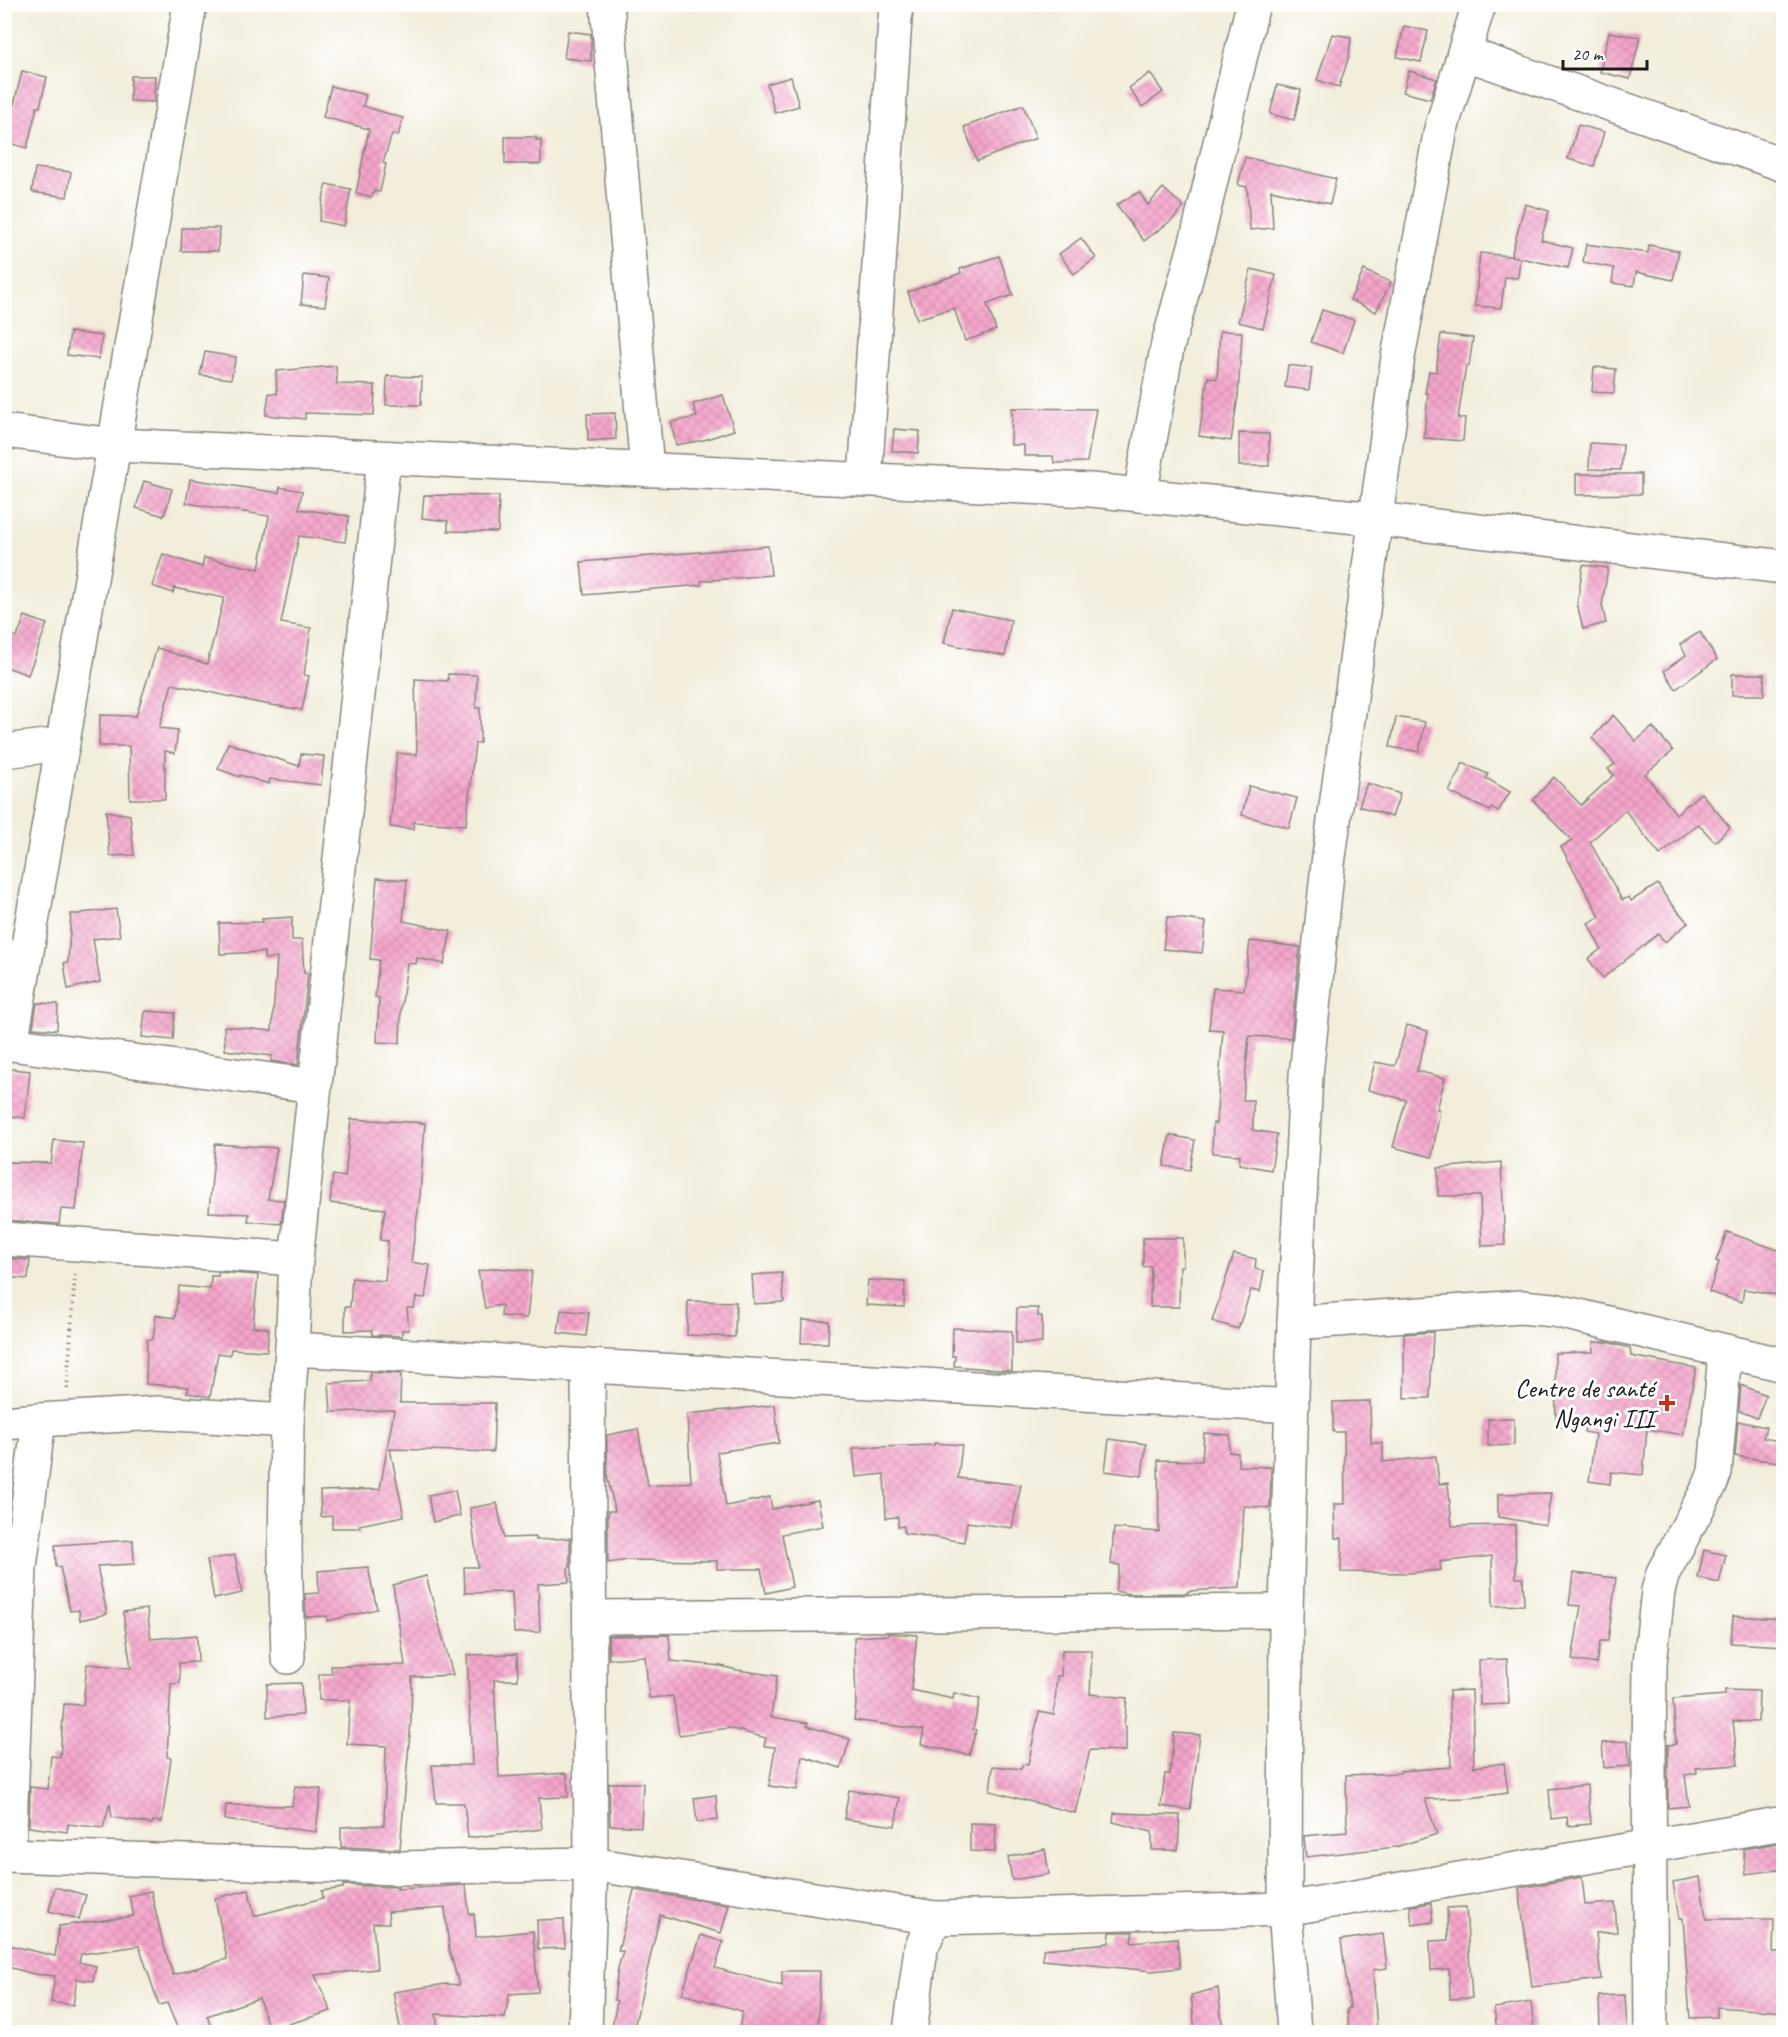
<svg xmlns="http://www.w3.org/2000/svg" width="1788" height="2037" viewBox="0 0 1788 2037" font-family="Caveat,sans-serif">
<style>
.building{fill:url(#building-cross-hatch)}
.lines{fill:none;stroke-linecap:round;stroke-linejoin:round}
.minor-casing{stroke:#87857c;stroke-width:36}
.path{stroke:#87857c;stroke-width:4;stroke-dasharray:1.5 4.5;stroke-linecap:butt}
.minor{stroke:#fff;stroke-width:33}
.poi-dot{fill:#c8321e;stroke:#fff;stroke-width:2}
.labels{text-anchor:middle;stroke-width:6;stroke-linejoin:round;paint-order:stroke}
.poi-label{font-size:26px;fill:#1c1c1c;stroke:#fff;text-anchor:end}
</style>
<defs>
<pattern id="building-cross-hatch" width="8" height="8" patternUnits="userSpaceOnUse" patternTransform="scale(1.5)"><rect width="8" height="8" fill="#f5a5cb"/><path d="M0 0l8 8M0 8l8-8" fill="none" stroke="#d18dae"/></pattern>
</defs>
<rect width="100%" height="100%" fill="#fff"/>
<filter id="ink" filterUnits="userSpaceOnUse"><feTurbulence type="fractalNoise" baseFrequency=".0167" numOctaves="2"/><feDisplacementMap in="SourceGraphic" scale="12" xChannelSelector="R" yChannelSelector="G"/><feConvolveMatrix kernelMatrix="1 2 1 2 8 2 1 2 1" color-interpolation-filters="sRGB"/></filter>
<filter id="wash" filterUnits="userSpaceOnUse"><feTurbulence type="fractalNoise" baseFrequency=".008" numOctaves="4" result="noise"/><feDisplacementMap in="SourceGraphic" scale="24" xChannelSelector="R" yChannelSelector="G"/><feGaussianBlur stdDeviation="1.35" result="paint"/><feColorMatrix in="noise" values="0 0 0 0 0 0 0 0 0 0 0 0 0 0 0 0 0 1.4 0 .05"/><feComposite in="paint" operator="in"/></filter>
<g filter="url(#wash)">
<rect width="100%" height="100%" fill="#f2eedb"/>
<g id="blocks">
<g class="building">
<path d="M1404,26L1428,31L1421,62L1397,57Z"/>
<path d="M568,31L591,34V61L564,58Z"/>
<path d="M1609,32L1640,37L1630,79L1600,72Z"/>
<path d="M1332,34L1351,37L1349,56L1339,87L1317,80Z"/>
<path d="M22,71L47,77L40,107H37L27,148L5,142Z"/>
<path d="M1409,71L1437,79L1430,99L1403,92Z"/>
<path d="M1150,73L1163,92L1142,107L1129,88Z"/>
<path d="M131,76H155L154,102L130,101Z"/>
<path d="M791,77L799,106L775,113L767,84Z"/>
<path d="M1277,85L1301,90L1294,120L1270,114Z"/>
<path d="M331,86L366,95L363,106L403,118L398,136L392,134L383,163L386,164L380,192L374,191L372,197L356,193L369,129L323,117Z"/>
<path d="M1023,105L1036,138L977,161L964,127Z"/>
<path d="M1578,125L1604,132L1594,166L1568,159Z"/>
<path d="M505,137H536V140L541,139V164H505Z"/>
<path d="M1245,157L1336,179L1330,204L1271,190L1273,228L1250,230L1247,187L1238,185Z"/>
<path d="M35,168L71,172L67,197L32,192Z"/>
<path d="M326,184L351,189L344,226L319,221Z"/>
<path d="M1163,188L1184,207L1173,219L1144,241L1116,205L1139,192L1148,205Z"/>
<path d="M1525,204L1549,211L1541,240L1573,248L1568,268L1520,258L1518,278L1505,277L1501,308L1475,306L1480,253L1518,257L1511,256Z"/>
<path d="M182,228H219L218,251H181Z"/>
<path d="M1081,238L1096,258L1074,274L1059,254Z"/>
<path d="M1586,244L1648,253L1649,245L1679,251L1673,280L1636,272L1634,286L1612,283L1614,268L1583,262Z"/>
<path d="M999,256L1013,295L987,304L996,330L965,341L954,308L917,319L908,292L961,273L960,269Z"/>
<path d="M1251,269L1276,275L1263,328L1238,322Z"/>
<path d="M1364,270L1391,282L1376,312L1350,300Z"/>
<path d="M304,275L329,278L325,306L301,304Z"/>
<path d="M1322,310L1354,320L1343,353L1311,342Z"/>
<path d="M1220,331L1242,332L1238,396L1231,441L1199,436L1208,377L1217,379Z"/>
<path d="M70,332L102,336L99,359L67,355Z"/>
<path d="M1441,334L1473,338L1469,366H1466L1458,418H1465L1463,441L1424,438L1428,393H1425L1429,371L1436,372Z"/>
<path d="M205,352L236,357L231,379L200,375Z"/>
<path d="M1288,365L1312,368L1309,390L1285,387Z"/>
<path d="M336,366L337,384L375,385L374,415L305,413V419L266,415L269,393L277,394L276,371Z"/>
<path d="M1594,367L1616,369L1614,393L1592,392Z"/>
<path d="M387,376L422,377L421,405H386Z"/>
<path d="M723,395L734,430L704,440L676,445L671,422L697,417L693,404Z"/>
<path d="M1012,408L1096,409L1087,462L1054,463L1053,456H1024V445H1011Z"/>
<path d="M615,413L616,439L588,441L587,414Z"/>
<path d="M894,429L920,431L918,453L892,451Z"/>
<path d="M1239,433L1269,434V466H1239Z"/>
<path d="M1590,443L1623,445L1621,470L1589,469Z"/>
<path d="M1576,474H1641V494L1576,495Z"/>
<path d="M190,479L279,493L280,487L302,491L299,509L349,516L345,542L299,536L281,623L311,628L304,675L309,676L302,710L259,703L172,684L159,728L178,730L175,753L165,751V799H130L129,746H99L100,715L136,716L157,648L207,664L224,598L174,588L173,593L152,586L163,554L202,567L204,558L259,569L269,516L186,503Z"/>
<path d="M144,481L172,489L164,516L136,508Z"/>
<path d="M424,495L499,496L498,532L448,531V521L422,518Z"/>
<path d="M768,546L771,575L701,581V585L584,595L581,562Z"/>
<path d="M1583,565L1608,568L1602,605L1606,623L1583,629L1577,604Z"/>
<path d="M952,608L1011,620L1005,656L944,643Z"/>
<path d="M25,616L47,624L28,675L4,666V632L17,637Z"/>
<path d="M1700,632L1717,659L1676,689L1664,671L1686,655L1680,644Z"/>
<path d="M448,674L477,675L476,708H480V743H475L466,825L414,822V829L390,827L397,753L417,755L415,679L448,681Z"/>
<rect x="1732" y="674" width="32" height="21"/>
<path d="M1613,715L1636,741L1653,727L1673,751L1645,774L1676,814L1701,793L1730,827L1715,842L1698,824L1660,855L1625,810L1590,842L1622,900L1629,897L1631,901L1658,884L1666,897L1688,923L1665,942L1658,934L1603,978L1588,959L1601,949L1588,923L1600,917L1561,847L1572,841L1533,800L1554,777L1581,805L1614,775L1608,769L1615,764L1592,738Z"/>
<path d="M1396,717L1425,722L1419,752L1390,747Z"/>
<path d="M228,743L299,766L301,754L324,756L321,785L270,779L269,784L240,775V777L218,769Z"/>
<path d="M1463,763L1488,774L1486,778L1510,792L1498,812L1492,808L1490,811L1449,792Z"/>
<path d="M1367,783L1400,794L1392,817L1359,806Z"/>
<path d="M1249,786L1297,798L1289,828L1242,815Z"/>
<path d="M106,811L130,815L134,855L110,856Z"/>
<path d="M377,878L407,880L403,921L451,931L444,964L417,958L416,964L407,963L401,1010L400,1043L377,1042L379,998L375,997L379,960L370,959Z"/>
<path d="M116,909L120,936L93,939L100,982L68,989L64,963L68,962L71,914H80L81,913Z"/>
<path d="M292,917V940H302L304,973H308L298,1065L271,1061L272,1056L225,1050L224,1026L272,1031L277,958L264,959V952L220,954L219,923L263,922L262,919Z"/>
<path d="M1167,917L1206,922L1202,953L1163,949Z"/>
<path d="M1250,941L1300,947L1291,1038L1249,1036L1243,1100H1253V1130L1277,1134L1271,1170L1239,1164L1240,1155L1212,1153L1213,1123L1216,1124L1223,1030L1209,1029L1213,988L1244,990Z"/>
<path d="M37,1003L58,1004L57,1030L33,1028Z"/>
<path d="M145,1011L175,1013L173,1040L142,1037Z"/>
<path d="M1407,1025L1428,1031L1417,1071L1445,1078L1437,1110H1440L1432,1157L1393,1147L1406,1100L1368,1090L1375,1062L1395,1066Z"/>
<path d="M4,1068L30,1071L25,1118L4,1115Z"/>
<path d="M351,1119L425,1123L420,1195L411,1262L430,1265L425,1298L416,1297L414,1308H407L409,1330H402V1336L372,1335V1330L345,1331V1307H350L352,1278L385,1281L388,1241L380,1240L385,1209L330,1203L333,1175L345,1177Z"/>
<path d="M1170,1135L1195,1140L1190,1170L1164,1166Z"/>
<path d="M54,1140L83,1143L76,1210L61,1209L59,1224L4,1220V1162L51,1163Z"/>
<path d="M215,1144L277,1148L268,1199L284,1200L281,1224L248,1221L249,1214L209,1212Z"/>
<path d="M1501,1162L1505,1245L1482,1246L1480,1196H1438V1168Z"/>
<path d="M1727,1232L1784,1252V1296L1744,1289L1742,1302L1709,1292L1719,1262L1716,1261Z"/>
<path d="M1143,1238H1183V1266H1180L1179,1307H1150L1151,1266L1143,1267Z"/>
<path d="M1234,1254L1256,1259L1255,1269L1264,1271L1260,1292L1251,1290L1238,1329L1212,1321Z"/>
<path d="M4,1258L30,1260L28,1279L4,1277Z"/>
<path d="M496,1268L532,1271L527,1318L501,1316L502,1305L485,1308L478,1271Z"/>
<path d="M219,1272L258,1275L253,1327L269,1328L267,1351L231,1349L230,1355L218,1353L210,1397L187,1393L189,1387L146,1384L147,1340L153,1339L156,1315L175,1318L179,1286L210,1289L211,1276H218Z"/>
<path d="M782,1273L784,1302L754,1304L752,1275Z"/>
<path d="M868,1280L905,1282L904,1307L866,1305Z"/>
<path d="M688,1301L736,1302L735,1337L687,1335Z"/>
<path d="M1017,1308H1038V1316H1042V1343H1016Z"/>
<path d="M561,1310L589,1313L586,1336L558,1333Z"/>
<path d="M802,1320L829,1321L828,1343H801Z"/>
<path d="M953,1328L1012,1331V1371L954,1366L955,1356H952Z"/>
<path d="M1433,1332L1430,1398H1404V1334Z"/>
<path d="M1593,1342H1607L1630,1348L1631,1356L1696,1368L1683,1435L1647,1429L1643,1475L1611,1472L1610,1484L1589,1481L1595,1434L1584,1432L1585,1427H1556L1555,1353L1593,1352Z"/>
<path d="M370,1372L401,1374L400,1403H495L493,1452L390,1449L404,1516L359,1525L360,1528H332V1516L321,1517L320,1491L380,1489L394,1410L331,1412L329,1383L370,1381Z"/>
<path d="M1741,1385L1766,1395L1757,1418L1739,1411Z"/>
<path d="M1370,1401L1371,1443H1383V1462L1436,1456L1439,1484L1448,1483L1452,1526L1515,1525L1516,1578H1523L1524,1605L1493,1606L1492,1556L1440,1562L1441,1570L1409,1573L1341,1572L1342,1538H1335L1334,1504H1345L1344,1432H1333V1402Z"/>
<path d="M775,1405L779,1443L717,1452L726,1506L770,1497L772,1509L818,1500L823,1526L782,1534L792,1587L766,1593L761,1569H717V1561L628,1560L608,1563V1511H615L607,1475V1435L638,1429L648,1486L691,1482L687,1414Z"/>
<path d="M1488,1419H1514V1445L1488,1446Z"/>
<path d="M1738,1421L1766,1427L1763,1438L1784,1442V1463L1735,1456Z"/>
<path d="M1204,1433L1230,1435L1229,1452L1238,1453V1466L1271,1467L1270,1508L1244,1506L1240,1588L1188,1591V1593L1130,1594L1115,1591L1120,1565L1111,1564L1114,1528L1159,1532L1158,1460L1202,1461Z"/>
<path d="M1109,1439L1146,1444L1142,1476L1105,1471Z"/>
<path d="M934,1443L962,1445L958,1478L1021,1485L1012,1528L967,1522L964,1542L904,1533V1526L898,1527V1517L886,1518L884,1474L856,1477L853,1448L934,1445Z"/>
<path d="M455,1490L460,1516L433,1522L428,1495Z"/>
<path d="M1551,1493L1546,1525L1498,1517V1494Z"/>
<path d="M497,1503L504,1538L536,1537V1540L570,1538V1567L568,1568L569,1582L538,1584L540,1632L514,1633L512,1592L465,1593L464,1567H478L470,1508Z"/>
<path d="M133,1540L134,1564L97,1566L107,1614L80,1620L79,1610L70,1611L60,1567H56L55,1545Z"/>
<path d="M1704,1550L1726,1555L1719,1583L1698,1578Z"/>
<path d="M235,1555L242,1593L214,1599L207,1560Z"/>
<path d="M368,1567L377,1609L327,1621V1616L306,1617L305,1594L319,1593L318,1571Z"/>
<path d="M1573,1573L1616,1578L1608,1641H1600L1596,1664L1572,1660L1581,1606L1569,1605Z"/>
<path d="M426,1576L453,1675L412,1677L411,1721L400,1849L341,1847V1827L384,1825L386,1746L347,1744L350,1700H319V1674H332L331,1666L405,1665L393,1585Z"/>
<path d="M147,1609L151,1639L197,1635L198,1662L179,1663L180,1683L171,1684L167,1757L171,1758L162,1822L153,1821L152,1824L112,1817L110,1803L103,1828L68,1824L67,1832L29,1827L30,1787L48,1789L51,1756L60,1757L64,1704L83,1705L87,1664L131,1668L123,1612Z"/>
<path d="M1733,1616L1784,1619V1646L1731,1643Z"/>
<path d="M888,1633L917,1635L911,1690L953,1699L954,1693L980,1699L973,1729L976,1730L969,1755L921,1744L924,1730L854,1720L856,1705L854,1637L888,1635Z"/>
<path d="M669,1635L671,1661L721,1666L737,1670L777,1676L771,1717L808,1723L807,1726L850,1739L841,1768L802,1756L797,1790L769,1786L775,1747L764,1746L766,1738L729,1728L679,1735L673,1696L649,1698L645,1656L609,1659L608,1636Z"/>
<path d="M1062,1650H1092L1090,1694L1127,1698L1124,1726H1126V1751L1090,1750L1075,1813L990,1791L993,1766L1021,1769L1023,1764L1028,1765L1039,1712L1054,1715L1057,1676H1061Z"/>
<path d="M517,1654L518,1680H494L499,1777L567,1773L568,1797L539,1798L542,1829L468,1838L464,1803H436L432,1765H472L467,1655Z"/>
<path d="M1507,1659L1509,1704L1480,1705L1479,1660Z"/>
<path d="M301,1683L303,1715L267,1717V1684Z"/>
<path d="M1472,1690L1474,1767L1504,1763L1508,1793L1469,1798L1425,1799L1437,1834L1396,1847L1306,1857L1304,1836L1347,1832L1346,1775L1400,1773V1771L1451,1767L1449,1691Z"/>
<path d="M1725,1690L1759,1691L1758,1722L1733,1721L1738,1765L1696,1768L1697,1773L1685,1775L1689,1806L1668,1808V1745L1676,1744L1673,1699L1725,1695Z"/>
<path d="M1174,1733L1200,1735L1190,1810L1161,1806L1165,1774H1170Z"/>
<path d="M1628,1741L1630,1766L1604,1768L1602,1743Z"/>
<path d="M609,1783H643L641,1827L610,1825Z"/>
<path d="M1587,1785L1591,1824L1568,1826L1567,1817L1551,1819L1549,1789Z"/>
<path d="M295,1786L321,1789L316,1832L225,1820L226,1805L292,1806Z"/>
<path d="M849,1790L900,1798L895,1826L844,1819Z"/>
<path d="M716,1795L718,1820L697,1822L694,1798Z"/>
<path d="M1114,1813L1180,1815L1178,1850H1152V1832L1113,1822Z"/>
<path d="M970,1823L996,1824L995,1852L970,1851Z"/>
<path d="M1784,1842V1869L1746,1874L1743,1849Z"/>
<path d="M1045,1849L1049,1874L1012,1880L1008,1857Z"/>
<path d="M1582,1877L1585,1905L1615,1903L1617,1932L1596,1933L1601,1979L1532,1987L1519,1888Z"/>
<path d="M1700,1877L1706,1919H1774L1773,1952H1784V2012L1717,2007V2017L1690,2018L1683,1918H1679L1673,1882Z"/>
<path d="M343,1885L398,1887L397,1889L466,1885L469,1914H474L476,1937L533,1931L538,1992L509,1994L505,2018L436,2014L438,2032H401L393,1992L446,1984L459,1985L449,1949L445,1908L388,1912L389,1923H373L377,1969L315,1975L331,2011L269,2030L259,1998L207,2016L213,2032H179L167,2003L159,2005L139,1946L81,1954L79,1962L96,1966L93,1981L77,1979L73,2005L51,2002L55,1976L34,1974L4,1966V1944L55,1956L59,1926L134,1916L129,1896L151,1891L162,1939L173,1975L227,1959L215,1898L249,1890L254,1916L323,1898L322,1891L343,1888Z"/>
<path d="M55,1887L86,1895L79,1919L49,1911Z"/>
<path d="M634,1890L729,1905L721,1933L660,1915L633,2032H611L617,2001L614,2000L618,1968L623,1951H618Z"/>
<path d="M1431,1903L1433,1922L1412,1925L1410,1906Z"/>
<path d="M1466,1907L1472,1998L1450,1999L1449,1969L1431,1970L1430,1941L1448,1940L1447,1908Z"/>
<path d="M564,1919L565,1948L538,1949L537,1920Z"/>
<path d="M1110,1932H1133L1131,1942L1177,1938L1180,1968L1152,1971L1043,1960V1949L1109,1943Z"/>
<path d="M1383,1934L1387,1968L1373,1970L1377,2032H1349L1347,2009L1350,2008L1341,1940Z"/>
<path d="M701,1935L723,1942L715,1968L782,1986V1971H820L818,2032H739L742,2011L682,1994Z"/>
<path d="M1218,1988L1223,2032H1195L1191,1995Z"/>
<path d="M1625,1995L1627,2029L1600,2030L1599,1996Z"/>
<path d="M1531,2002L1534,2029L1497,2032L1494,2008Z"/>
</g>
</g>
</g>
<g filter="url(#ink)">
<use href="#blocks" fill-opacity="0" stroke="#87857c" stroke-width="1.5"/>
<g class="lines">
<defs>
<g id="minor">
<path d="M607,4L647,470"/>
<path d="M1464,53L1784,165"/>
<path d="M4,431L115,445L1091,490L1376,519L1784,567"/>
<path d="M865,480L896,4"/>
<path d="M1140,495L1167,348L1198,235L1253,4"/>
<path d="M4,751L63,744"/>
<path d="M4,1043L314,1086"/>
<path d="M11,1044L190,4"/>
<path d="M4,1239L296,1259"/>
<path d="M1294,1323L1521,1307L1554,1310L1784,1365"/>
<path d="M292,1349L1292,1406"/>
<path d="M287,1421L285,1548L288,1657"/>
<path d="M4,1423L39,1420L159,1413L287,1421L292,1349L296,1259L384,458"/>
<path d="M591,1617L1286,1611"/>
<path d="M4,1855L399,1868L591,1864L935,1918L1285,1909L1784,1823"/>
<path d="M9,1855L20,1567L39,1420"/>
<path d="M585,2032L591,1864L588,1366"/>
<path d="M910,2032L921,1948L935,1918"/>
<path d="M1294,2032L1285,1909L1286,1611L1294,1323L1306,1075L1328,864L1398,357L1441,129L1479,4"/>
<path d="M1651,2032L1649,1766L1650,1663L1658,1591L1663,1573L1710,1485L1715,1472L1725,1352"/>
</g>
</defs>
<use href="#minor" class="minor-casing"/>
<path class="path" d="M67,1389L75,1274"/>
<use href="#minor" class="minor"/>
</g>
</g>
<path class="poi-dot" d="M1664 1394h6v6h6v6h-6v6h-6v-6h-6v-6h6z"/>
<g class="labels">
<g class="poi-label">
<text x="1654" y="1397">Centre de santé<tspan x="1654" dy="30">Ngangi III</tspan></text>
</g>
</g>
<rect width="1788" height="2037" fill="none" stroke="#fff" stroke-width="24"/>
<path d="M1563 60v9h84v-9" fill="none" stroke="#1c1c1c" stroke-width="3"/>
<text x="1572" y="60" font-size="18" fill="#1c1c1c" stroke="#ffffff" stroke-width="4.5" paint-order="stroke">20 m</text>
</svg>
